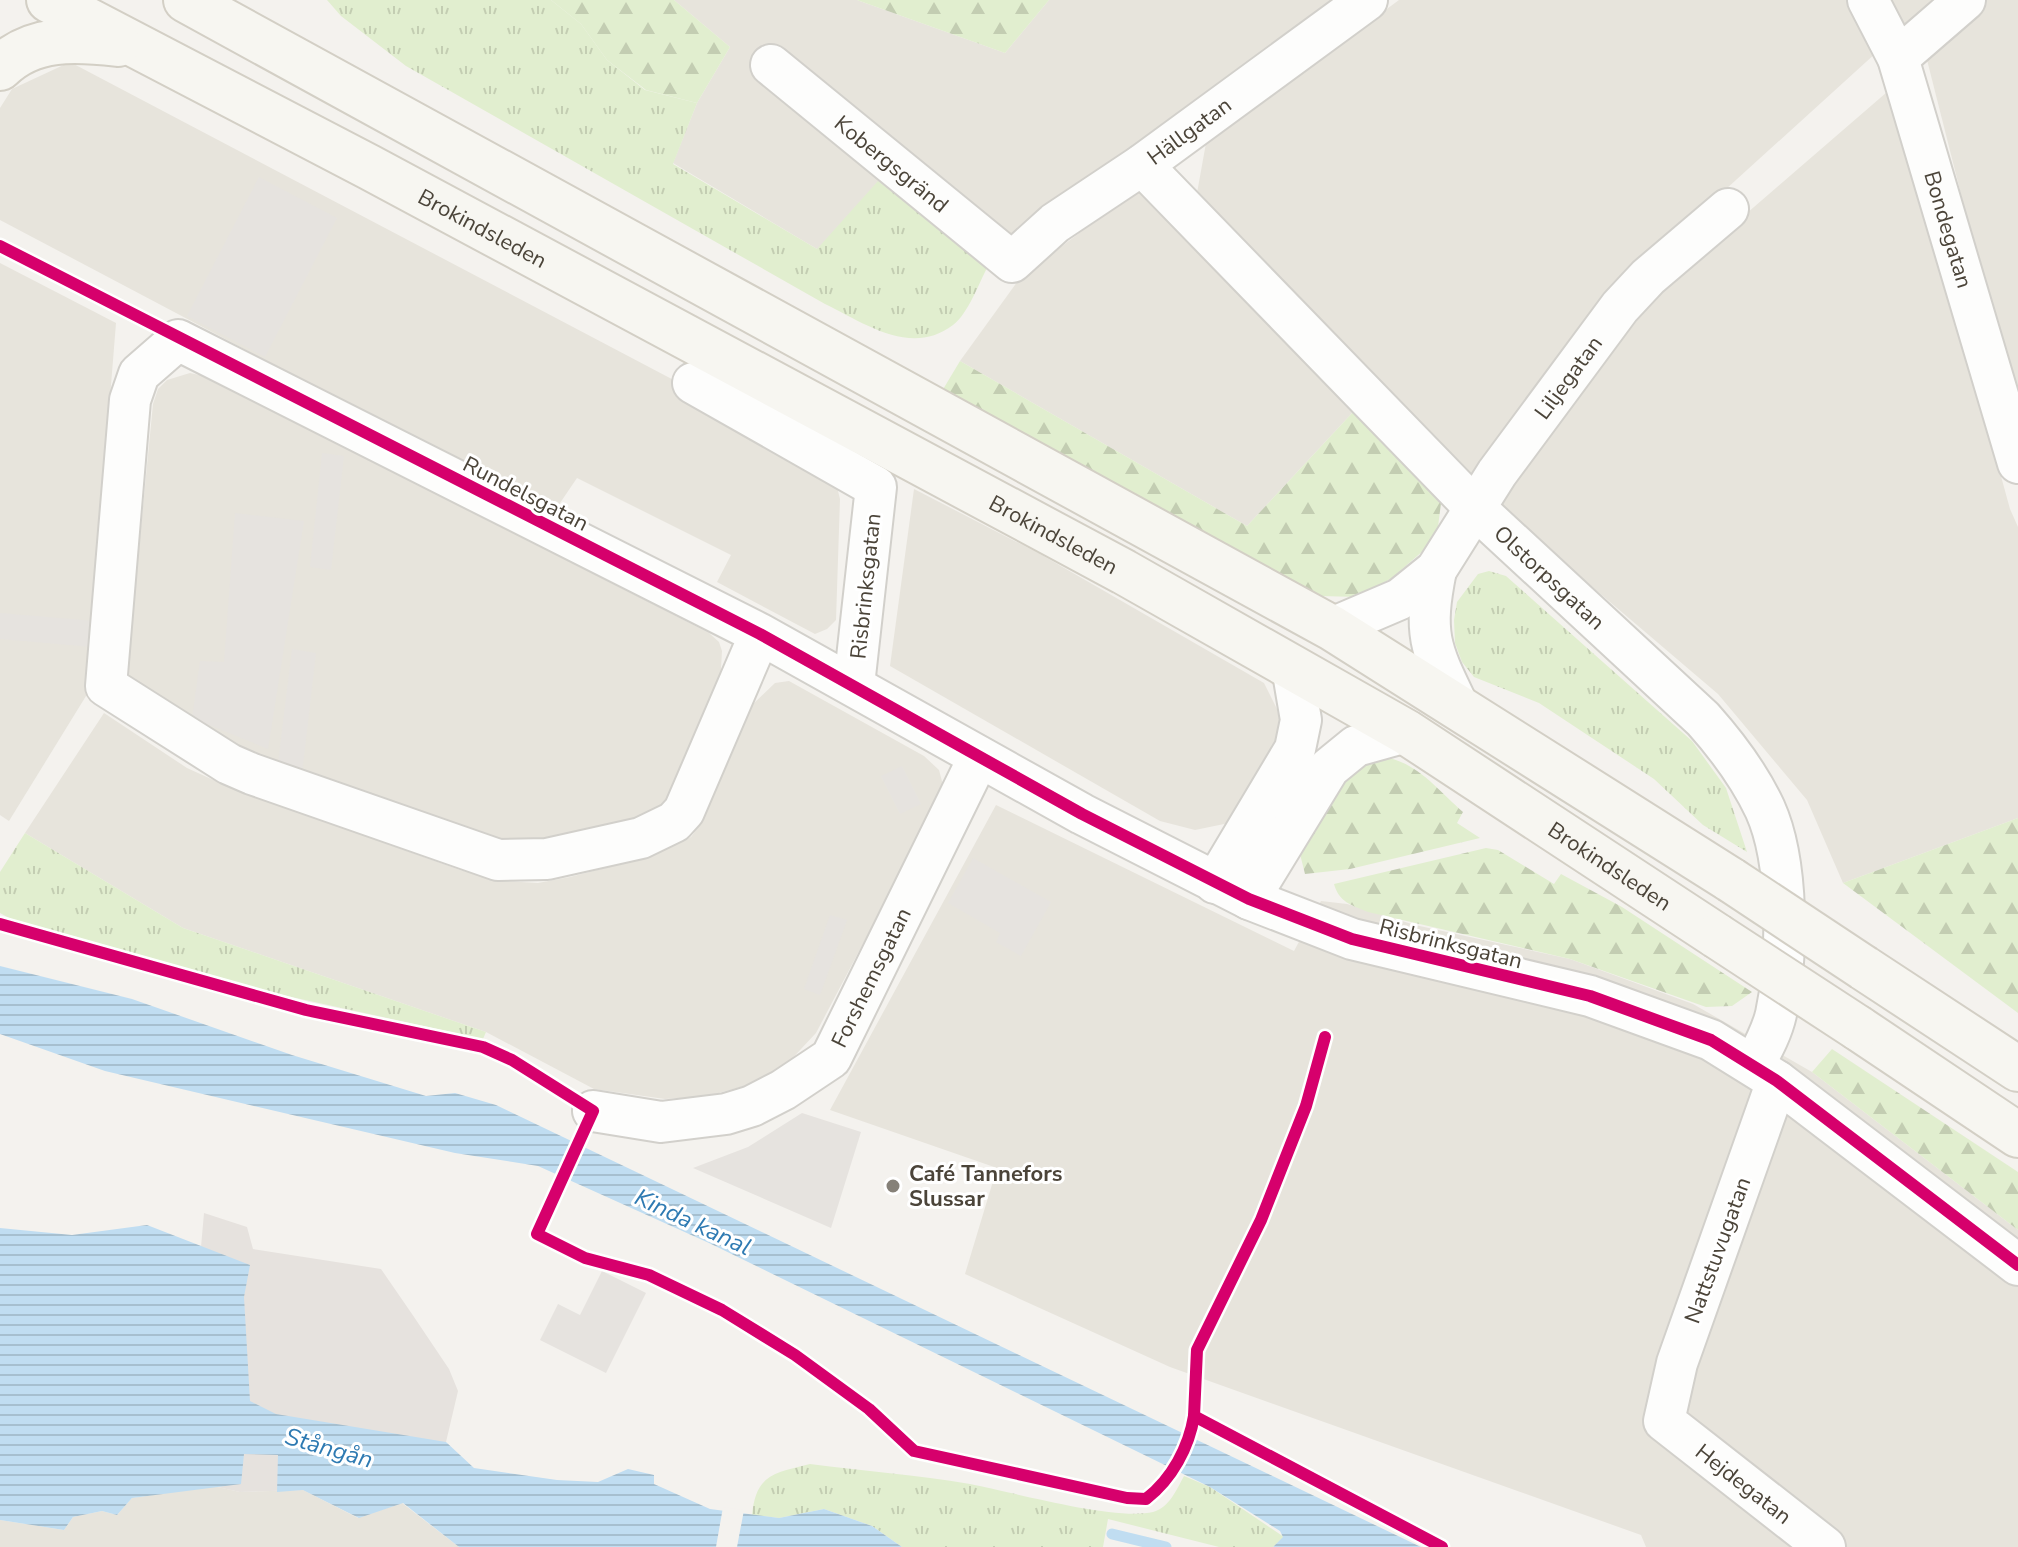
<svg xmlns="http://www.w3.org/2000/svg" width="2018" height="1547" viewBox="0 0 2018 1547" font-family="'Nunito Sans',sans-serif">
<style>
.residential{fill:#e7e4dc}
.industrial{fill:#e6e2de}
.grass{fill:url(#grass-tufts)}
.forest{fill:url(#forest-firs)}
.parking{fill:#e6e3df}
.water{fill:url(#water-rules)}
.pier{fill:#f4f2ee}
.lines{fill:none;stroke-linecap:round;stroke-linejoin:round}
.stream{stroke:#c0ddf1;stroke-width:11}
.minor-casing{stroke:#d2d0cb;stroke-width:44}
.secondary-casing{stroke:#d3cfc5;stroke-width:48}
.minor{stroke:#fdfdfc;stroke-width:40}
.secondary{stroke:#f7f6f1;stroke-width:44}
.secondary-bridge-casing{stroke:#d3cfc5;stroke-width:48;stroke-linecap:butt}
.secondary-bridge{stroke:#f7f6f1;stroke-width:44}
.cycleway-casing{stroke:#fff;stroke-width:17}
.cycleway{stroke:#d6006c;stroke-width:12}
.poi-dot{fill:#868178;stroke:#fff;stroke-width:3}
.labels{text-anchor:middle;stroke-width:6;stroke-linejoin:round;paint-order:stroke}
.street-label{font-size:22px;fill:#4b4439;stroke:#fff}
.poi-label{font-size:22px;font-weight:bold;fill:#4b4439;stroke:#fff;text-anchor:start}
.water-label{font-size:24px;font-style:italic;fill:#2e7ab2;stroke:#fff}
</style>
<defs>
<pattern id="grass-tufts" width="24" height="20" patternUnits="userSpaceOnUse" patternTransform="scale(2)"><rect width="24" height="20" fill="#e1eecf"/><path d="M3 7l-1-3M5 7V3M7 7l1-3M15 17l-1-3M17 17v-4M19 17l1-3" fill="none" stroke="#c3cdb2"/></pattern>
<pattern id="forest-firs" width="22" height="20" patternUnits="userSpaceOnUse" patternTransform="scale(2)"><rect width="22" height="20" fill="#e1eecf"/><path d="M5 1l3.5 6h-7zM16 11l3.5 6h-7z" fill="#c3cdb2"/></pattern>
<pattern id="water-rules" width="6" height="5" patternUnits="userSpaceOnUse" patternTransform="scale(2)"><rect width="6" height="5" fill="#c0ddf1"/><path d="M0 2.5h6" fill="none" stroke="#a6bfcf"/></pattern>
</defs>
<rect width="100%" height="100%" fill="#f4f2ee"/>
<g class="residential">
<path d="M674,0H857L1005,53L1049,0H1345L988,266L817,249L673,163L697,103L730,47Z"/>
<path d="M1399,0H1850L1877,52L1638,269L1478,485L1197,193L1206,143Z"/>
<path d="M1883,0H1940L1901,34Z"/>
<path d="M1985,0H2018V419L1925,52Z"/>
<path d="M70,62L685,386L835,479L840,499L836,620L827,629L815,634L717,582L731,555L577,478L558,506L550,508L530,500L0,220V108L12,89Z"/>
<path d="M1894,86L2010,509L2018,527V818L1843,883L1807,800L1718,694L1496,505L1665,284Z"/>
<path d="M1136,190L1354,411L1247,526L960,361L1020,278Z"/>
<path d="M0,263L116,323L86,696L9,821L0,815Z"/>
<path d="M190,373L213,378L709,633L719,642L722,651L720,686L681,783L666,803L647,818L612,830L523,843L498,842L256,759L126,681L153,404L158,389L167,380Z"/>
<path d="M914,489L1040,554L1264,683L1277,709L1280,724L1277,751L1229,823L1195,830L1160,821L890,666Z"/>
<path d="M789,681L924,756L939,770L943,785L939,799L816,1033L787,1064L758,1082L708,1096L665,1099L594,1089L486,1032L183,928L25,833L104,713L187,768L231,788L460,870L503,881L538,883L570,877L636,860L691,837L702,822L751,706L775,683Z"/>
<path d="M996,805L1294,951L1321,901L1347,904L1415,925L1570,959L1693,1004L1812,1072L2018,1230V1547H1646L1641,1535L1170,1367L965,1274L997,1168L830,1110Z"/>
<path d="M213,1486L240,1492L303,1490L358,1518L402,1503L459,1547H0V1520L64,1530L73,1517L102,1511L117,1515L132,1498Z"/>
</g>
<path class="industrial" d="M204,1213L247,1227L253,1249L381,1269L412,1314L449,1369L458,1391L446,1442L402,1503L359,1518L303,1490L240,1492L213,1486L229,1259L201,1247Z"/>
<g class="grass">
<path d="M327,0H551L581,24L607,60L645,90L697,103L673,164L817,249L878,181L988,266C979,283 968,314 953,325C911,357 864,323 825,304L406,66L341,16Z"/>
<path d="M1489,571L1506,576L1692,741L1726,788L1747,852L1703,825L1654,779L1539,703L1474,677L1462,662L1455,643L1454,620L1457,602L1478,574Z"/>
<path d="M25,833L183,928L486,1032L483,1039L264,991L11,919L0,913V872Z"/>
<path d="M810,1464C863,1471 917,1475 970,1484C1012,1492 1115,1521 1153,1512C1169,1508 1177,1489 1184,1476L1210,1487L1284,1537L1273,1547H1219L1108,1519L1103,1547H902L872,1526L824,1509L779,1518L752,1515C756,1474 774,1473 810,1464Z"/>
</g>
<g class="forest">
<path d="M551,0H674L730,47L697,103L646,90L607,60L581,24Z"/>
<path d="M857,0H1049L1005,53Z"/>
<path d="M960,361L1247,526L1354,411L1441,503L1438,527L1424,550L1392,578L1359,597L1319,596L942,391Z"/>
<path d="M1384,757C1417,762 1439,791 1463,812L1457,823L1480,838L1350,869L1305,874L1299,850L1338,773Z"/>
<path d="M2018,818V1013L1843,883Z"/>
<path d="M1486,848L1498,850L1554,884L1561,874L1622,907L1752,992L1732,1006L1706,1007L1570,959L1368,912C1351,905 1339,902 1334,884Z"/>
<path d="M1832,1049L2018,1172V1230L1812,1072Z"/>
</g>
<g class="parking">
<path d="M259,177L337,218L265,357L187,316Z"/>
<path d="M322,453L344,456L331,570L310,567Z"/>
<path d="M235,513L304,521L268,749L192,718L200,661L224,662Z"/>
<path d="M0,613L95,621L92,647L0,639Z"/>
<path d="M292,649L316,653L302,774L277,771Z"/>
<path d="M902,766L921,804L900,814L881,776Z"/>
<path d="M973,858L1051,902L1021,956L996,942L1000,933L948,903Z"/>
<path d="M830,915L847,920L820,995L804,989Z"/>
<path d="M802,1113L861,1132L831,1228L693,1168L748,1147Z"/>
<path d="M602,1271L646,1293L606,1373L540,1340L558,1304L580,1315Z"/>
</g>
<g class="water">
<path d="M0,966L132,999L292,1055L426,1096L455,1093L496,1105L1421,1547H1273L1283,1537L1280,1531L1210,1487L709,1243L538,1166L455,1153L105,1071L0,1034Z"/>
<path d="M147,1225L250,1265L244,1297L250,1401L276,1414L446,1442L474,1468L557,1480L598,1482L628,1469L654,1475V1484L710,1509L779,1518L824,1509L872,1526L902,1547H459L403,1503L359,1518L303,1490L277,1492L278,1455L244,1454L241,1484L132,1498L117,1515L102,1511L73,1517L64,1530L0,1520V1228L72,1235Z"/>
</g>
<path class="pier" d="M723,1507L744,1510L737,1547H716Z"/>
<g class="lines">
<path class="stream" d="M1112,1534L1166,1547"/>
<defs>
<g id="minor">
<path id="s1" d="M1868,0L1898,58L2018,463"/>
<path d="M1898,58L1965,0"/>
<path id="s2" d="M771,65L1012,262L1055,223L1142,165L1367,0"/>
<path id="s3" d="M1142,165L1475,508L1703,719C1728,747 1749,775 1765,809C1789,862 1788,958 1776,1014C1772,1032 1763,1048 1754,1065"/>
<path d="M693,383L876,487L854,685"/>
<path d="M1436,570C1423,635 1430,648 1458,706"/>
<path id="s4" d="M1332,628L1400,599L1436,570L1497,473L1620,307L1648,277L1728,209"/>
<path d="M760,634L684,811L674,822L641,838L547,859L498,860L252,774L229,764L106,686L130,400L139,374L178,340L760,634L1082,814L1249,899L1352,939L1590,996L1711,1040L1777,1081L2018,1265"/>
<path d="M1215,883L1295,749L1301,720L1292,667"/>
<path d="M1249,899L1329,768L1356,746L1406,732"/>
<path id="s5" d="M1777,1081L1677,1363L1664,1421L1825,1547"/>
<path id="s6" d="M593,1111L661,1122L726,1114L752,1106L783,1090L831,1058L979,757"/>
</g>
<g id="secondary">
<path id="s7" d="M49,0L369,167L1124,572L1406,732L1717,936"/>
<path d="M186,0L1332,628L1731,880"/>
<path d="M0,68C32,36 76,39 118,44"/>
<path d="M1864,968L2018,1069"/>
<path d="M1858,1028L2018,1135"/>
</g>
</defs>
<use href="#minor" class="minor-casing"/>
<use href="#secondary" class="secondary-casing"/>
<use href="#minor" class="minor"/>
<use href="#secondary" class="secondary"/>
<defs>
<g id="secondary-bridge">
<path d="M1731,880L1864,968"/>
<path d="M1717,936L1858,1028"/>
</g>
</defs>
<use href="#secondary-bridge" class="secondary-bridge-casing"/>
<use href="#secondary-bridge" class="secondary-bridge"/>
<defs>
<g id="cycleway">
<path d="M0,246L760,634L1082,814L1249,899L1352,939L1590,996L1711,1040L1777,1081L2018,1265"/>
<path d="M0,924L306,1010L483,1047L512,1060L593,1111L537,1234L585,1258L649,1275L722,1310L795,1355L869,1409L914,1451L1127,1498L1146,1499C1172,1479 1189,1447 1194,1416L1442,1547"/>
<path d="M1194,1416L1197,1350L1261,1220L1306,1106L1325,1037"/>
</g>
</defs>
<use href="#cycleway" class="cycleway-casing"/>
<use href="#cycleway" class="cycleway"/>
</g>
<circle class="poi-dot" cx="893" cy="1186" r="8"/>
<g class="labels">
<g class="street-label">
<text dy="8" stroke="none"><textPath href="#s2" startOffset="532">Hällgatan</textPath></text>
<text dy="8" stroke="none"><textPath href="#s2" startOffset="156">Kobergsgränd</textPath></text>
<text dy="8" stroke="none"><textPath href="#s7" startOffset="490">Brokindsleden</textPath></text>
<text dy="8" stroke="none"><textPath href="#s1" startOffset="244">Bondegatan</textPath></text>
<text dy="8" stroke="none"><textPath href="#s4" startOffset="354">Liljegatan</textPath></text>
<text transform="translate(526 493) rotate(27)" y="8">Rundelsgatan</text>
<text dy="8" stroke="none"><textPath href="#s7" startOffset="1138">Brokindsleden</textPath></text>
<text dy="8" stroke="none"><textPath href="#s3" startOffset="580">Olstorpsgatan</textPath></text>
<text transform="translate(865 586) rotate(-84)" y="8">Risbrinksgatan</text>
<text dy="8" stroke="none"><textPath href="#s7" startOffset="1786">Brokindsleden</textPath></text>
<text transform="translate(1451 943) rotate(14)" y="8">Risbrinksgatan</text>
<text dy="8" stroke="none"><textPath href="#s6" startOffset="344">Forshemsgatan</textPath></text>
<text transform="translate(1717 1250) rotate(-70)" y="8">Nattstuvugatan</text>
<text dy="8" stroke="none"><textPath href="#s5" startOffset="460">Hejdegatan</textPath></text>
</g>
<g class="poi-label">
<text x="909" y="1181">Café Tannefors<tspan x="909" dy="25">Slussar</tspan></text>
</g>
<g class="water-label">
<text transform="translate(693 1222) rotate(25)" y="8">Kinda kanal</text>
<text transform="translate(329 1448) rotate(16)" y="8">Stångån</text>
</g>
</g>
</svg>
